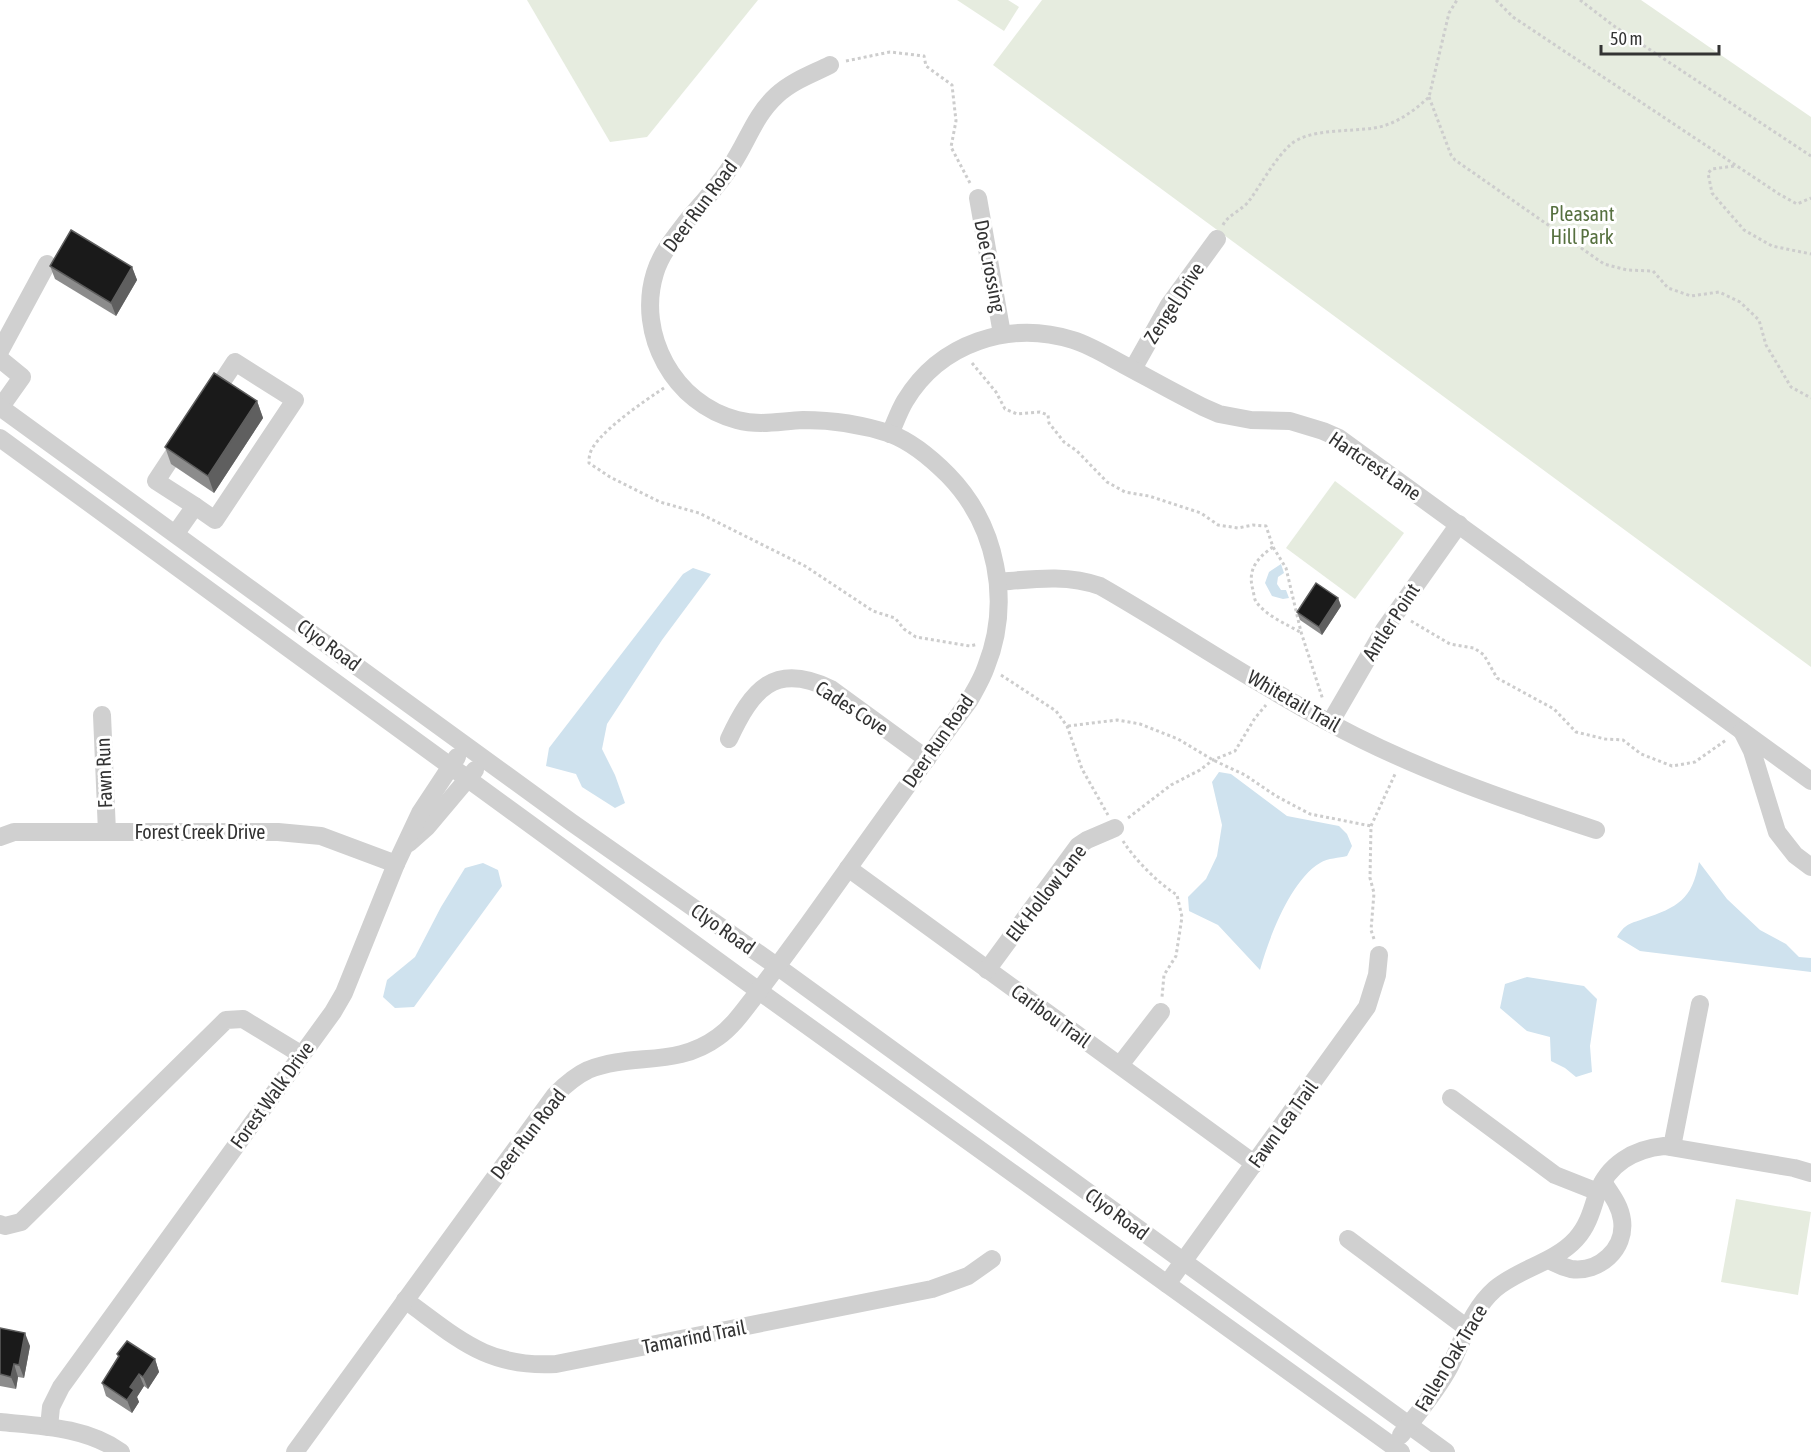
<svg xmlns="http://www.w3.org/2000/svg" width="1811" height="1452" viewBox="0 0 1811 1452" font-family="'Asap Condensed',sans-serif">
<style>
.green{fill:#e6ecdf}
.water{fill:#cfe2ee}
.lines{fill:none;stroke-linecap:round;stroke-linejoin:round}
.path{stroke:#cdcdcd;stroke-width:3;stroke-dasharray:3 3;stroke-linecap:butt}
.minor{stroke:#d0d0d0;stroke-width:18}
.wall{fill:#8c8c8c}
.shaded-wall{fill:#5f5f5f}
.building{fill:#1a1a1a;stroke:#5f5f5f;stroke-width:1.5}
.labels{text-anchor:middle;stroke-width:6;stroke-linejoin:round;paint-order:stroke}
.street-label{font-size:20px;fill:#333;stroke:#fff}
.park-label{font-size:20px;fill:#56703f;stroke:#fff}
</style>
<rect width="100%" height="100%" fill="#fff"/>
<g class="green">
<path d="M527,0H758L647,137L610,142Z"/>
<path d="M957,0H1008L1019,7L1004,31Z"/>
<path d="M1042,0H1641L1811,117V667L993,65Z"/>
<path d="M1335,481L1404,533L1355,599L1286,548Z"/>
<path d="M1736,1199L1811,1212L1798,1295L1721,1282Z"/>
</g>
<g class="water">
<path d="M1281,564L1284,573L1278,577L1277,584L1281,590H1286L1289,598L1283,599L1272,596L1265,583L1269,572Z"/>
<path d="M693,568L711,574L662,640L607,724L602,749L615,775L625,803L615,808L582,787L576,774L546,766L549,748L683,574Z"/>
<path d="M1219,772L1231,774L1287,816L1339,826L1347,834L1352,846L1347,856C1339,858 1328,858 1320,863C1291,880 1269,937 1260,970L1218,925L1189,911L1188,897L1206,879L1217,856L1222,825L1212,782Z"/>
<path d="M1699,862L1727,899L1760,930L1786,944L1799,957L1811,958V972L1640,951L1617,937C1625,924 1629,924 1643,919C1678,907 1692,900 1699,862Z"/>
<path d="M483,863L498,870L502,886L414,1007L395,1008L383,997L387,980L415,957L441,907L465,868Z"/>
<path d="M1527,977L1584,986L1597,999L1590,1046L1592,1072L1576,1077L1565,1068L1551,1061L1550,1037L1527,1031L1500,1008L1505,984Z"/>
</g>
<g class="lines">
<g class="path">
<path d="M1496,0L1513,17L1779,194L1797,204L1811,198"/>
<path d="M1580,0L1614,26L1811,156"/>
<path d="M846,61L890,52L924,56L926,66L952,85L956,121L951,147L971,185"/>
<path d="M1429,97L1451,155L1455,160L1604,264L1627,270L1653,271L1668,288L1691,296L1719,292L1740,302L1759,320L1766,345L1791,387L1811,398"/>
<path d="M1734,166L1712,169L1708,173L1712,193L1744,230L1772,246L1811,254"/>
<path d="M1223,225C1228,215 1242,210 1249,201C1262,183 1274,160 1290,145C1309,128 1350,132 1374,128C1395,125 1414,111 1429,97L1449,13L1457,0"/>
<path d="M972,363L996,392L1005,409L1017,414L1040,412L1048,415L1049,423L1064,442L1077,451L1107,482L1125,492L1149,496L1201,513L1218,525L1238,528L1253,525L1266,526L1273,547L1286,568L1301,632L1323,700"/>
<path d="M664,388C647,399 594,435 590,454C589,457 589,460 589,463L610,477L660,502L699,513L805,566L873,611L895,618L904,629L916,637L970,646L978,644"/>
<path d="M1273,547C1257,558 1247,570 1253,590C1254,594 1254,600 1257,603C1267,616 1286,624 1300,632"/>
<path d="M1411,621L1450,644L1474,648L1484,655L1497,678L1554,709L1576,732L1605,739L1623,740L1641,754L1672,766L1695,762L1726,740"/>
<path d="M1001,675L1056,711L1067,726L1082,769L1108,815"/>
<path d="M1068,726L1117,720L1140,724L1178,739L1213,760L1245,775L1276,796L1310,814L1371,826"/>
<path d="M1128,818L1171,785L1200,770L1213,760L1235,751L1255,718L1266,705"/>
<path d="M1123,841C1136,861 1157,882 1177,895L1182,917L1176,956L1164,975L1162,997"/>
<path d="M1374,939L1371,930L1374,893L1370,878L1371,826L1396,772"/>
</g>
<g class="minor">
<path d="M978,198L1002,334"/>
<path d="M0,351L47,264"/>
<path d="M0,359L22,377L0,408"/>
<path d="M1133,369L1169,305L1217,239"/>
<path d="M0,407L571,822L778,967L1446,1452"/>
<path d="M890,434C895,423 899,411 905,401C940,343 1009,320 1073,340C1092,346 1109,357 1126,366C1152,380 1177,394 1203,407L1219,414L1251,420L1290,421L1323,431L1339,438L1742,731"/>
<path d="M0,438L759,991L1401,1452"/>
<path d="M183,440L156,481L195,506"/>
<path d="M176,533L195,506L215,520L295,400L235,362L210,400"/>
<path d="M998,582C1033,579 1067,574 1100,586C1177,630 1251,681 1330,723C1415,769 1505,800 1596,830"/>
<path d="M102,715L107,832"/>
<path d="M1330,723L1384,630L1459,524"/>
<path d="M729,739C752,690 774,661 831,689L927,759"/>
<path d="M1811,781L1742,731L1752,751L1777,832L1795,855L1811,867"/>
<path d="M0,837L14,832H278L321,836L396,864"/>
<path d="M409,843L427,827L475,770"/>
<path d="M848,868L1255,1164"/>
<path d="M987,970L1078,846L1087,840L1115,828"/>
<path d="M1120,1065L1161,1012"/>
<path d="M1451,1098L1555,1175L1598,1192"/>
<path d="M1672,1147L1700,1004"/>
<path d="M0,1224L5,1226L21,1222L226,1020L243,1019L302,1055"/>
<path d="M1348,1239L1467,1328"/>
<path d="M1549,1260C1556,1264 1563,1267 1571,1269C1599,1273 1626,1249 1622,1220C1620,1205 1611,1194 1603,1182"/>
<path d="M1167,1284L1367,1007L1377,975L1379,955"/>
<path d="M405,1300C458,1338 486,1368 556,1364L932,1289L968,1276L992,1259"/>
<path d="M0,1422C41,1426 86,1427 121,1452"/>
<path d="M49,1427L51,1407L61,1387L333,1012L344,993L396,864L420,813L457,757"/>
<path d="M1401,1435C1418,1413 1436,1392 1449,1368C1463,1341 1471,1310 1495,1289C1520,1268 1554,1263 1576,1239C1588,1226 1592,1210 1597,1194C1608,1164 1634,1149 1664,1146L1794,1168L1811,1173"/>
<path d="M295,1452L555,1095C565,1085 575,1076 588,1070C633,1052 676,1068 718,1037C732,1027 742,1013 752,1000C771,975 790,949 809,923C862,849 915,774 969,701C975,690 982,679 986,667C1012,602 997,525 948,475C932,459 912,442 891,434C861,424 834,420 803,420C780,421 760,426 737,420C674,404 636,334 655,273C661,253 675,237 687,221C702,203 719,185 731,166C748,141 754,116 777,95C792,81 812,74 830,65"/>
</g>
</g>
<g class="wall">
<path d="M50,266L132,267L137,280L116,316L55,279Z"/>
<path d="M257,401L263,418L214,493L171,464L165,447Z"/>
<path d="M1338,598L1341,606L1322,635L1300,620L1297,612Z"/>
<path d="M0,1328L30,1346L24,1378L18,1377L16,1389L0,1386Z"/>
<path d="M117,1354L155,1359L159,1372L148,1389L144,1386L137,1397L139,1402L132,1413L106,1396L102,1383L118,1357Z"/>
</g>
<g class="shaded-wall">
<path d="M132,267L137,280L116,316L111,303Z"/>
<path d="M257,401L263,418L214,493L208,476Z"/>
<path d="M1338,598L1341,606L1322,635L1319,627Z"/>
<path d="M25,1333L30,1346L24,1378L19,1365Z"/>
<path d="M155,1359L159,1372L148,1389L143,1377Z"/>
<path d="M14,1364L18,1377L16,1389L11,1377Z"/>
<path d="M139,1374L144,1386L137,1397L139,1402L132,1413L127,1400L130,1387Z"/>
</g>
<g class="building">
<path d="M71,230L132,267L111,303L50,266Z"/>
<path d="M214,373L257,401L208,476L165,447Z"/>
<path d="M1316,583L1338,598L1319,627L1297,612Z"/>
<path d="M0,1328L25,1333L19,1365L14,1364L11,1377L0,1374Z"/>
<path d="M127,1341L155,1359L143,1377L139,1374L130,1387L134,1390L127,1400L102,1383L119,1356L117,1354Z"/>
</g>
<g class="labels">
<g class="street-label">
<text transform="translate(700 206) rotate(-53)" y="7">Deer Run Road</text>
<text transform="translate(990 266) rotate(79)" y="7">Doe Crossing</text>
<text transform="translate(1174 303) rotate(-57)" y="7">Zengel Drive</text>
<text transform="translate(1375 466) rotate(34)" y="7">Hartcrest Lane</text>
<text transform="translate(1391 622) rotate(-57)" y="7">Antler Point</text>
<text transform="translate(329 645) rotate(36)" y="7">Clyo Road</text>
<text transform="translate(1294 701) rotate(30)" y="7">Whitetail Trail</text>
<text transform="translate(852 708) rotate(33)" y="7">Cades Cove</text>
<text transform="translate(938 741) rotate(-55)" y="7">Deer Run Road</text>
<text transform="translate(104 773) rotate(-92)" y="7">Fawn Run</text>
<text x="200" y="839">Forest Creek Drive</text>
<text transform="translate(1046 893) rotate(-52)" y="7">Elk Hollow Lane</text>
<text transform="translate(723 929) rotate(35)" y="7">Clyo Road</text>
<text transform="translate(1051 1016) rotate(36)" y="7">Caribou Trail</text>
<text transform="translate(272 1095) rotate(-54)" y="7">Forest Walk Drive</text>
<text transform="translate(1283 1124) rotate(-54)" y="7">Fawn Lea Trail</text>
<text transform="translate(528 1134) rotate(-52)" y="7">Deer Run Road</text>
<text transform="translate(1117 1214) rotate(36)" y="7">Clyo Road</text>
<text transform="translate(694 1337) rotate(-11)" y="7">Tamarind Trail</text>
<text transform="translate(1451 1358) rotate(-59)" y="7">Fallen Oak Trace</text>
</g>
<g class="park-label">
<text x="1582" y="221">Pleasant<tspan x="1582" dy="23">Hill Park</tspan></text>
</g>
</g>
<path d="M1601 45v9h118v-9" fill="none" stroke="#333333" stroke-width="3"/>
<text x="1610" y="45" font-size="18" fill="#333333" stroke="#ffffff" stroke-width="4.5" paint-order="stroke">50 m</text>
</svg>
